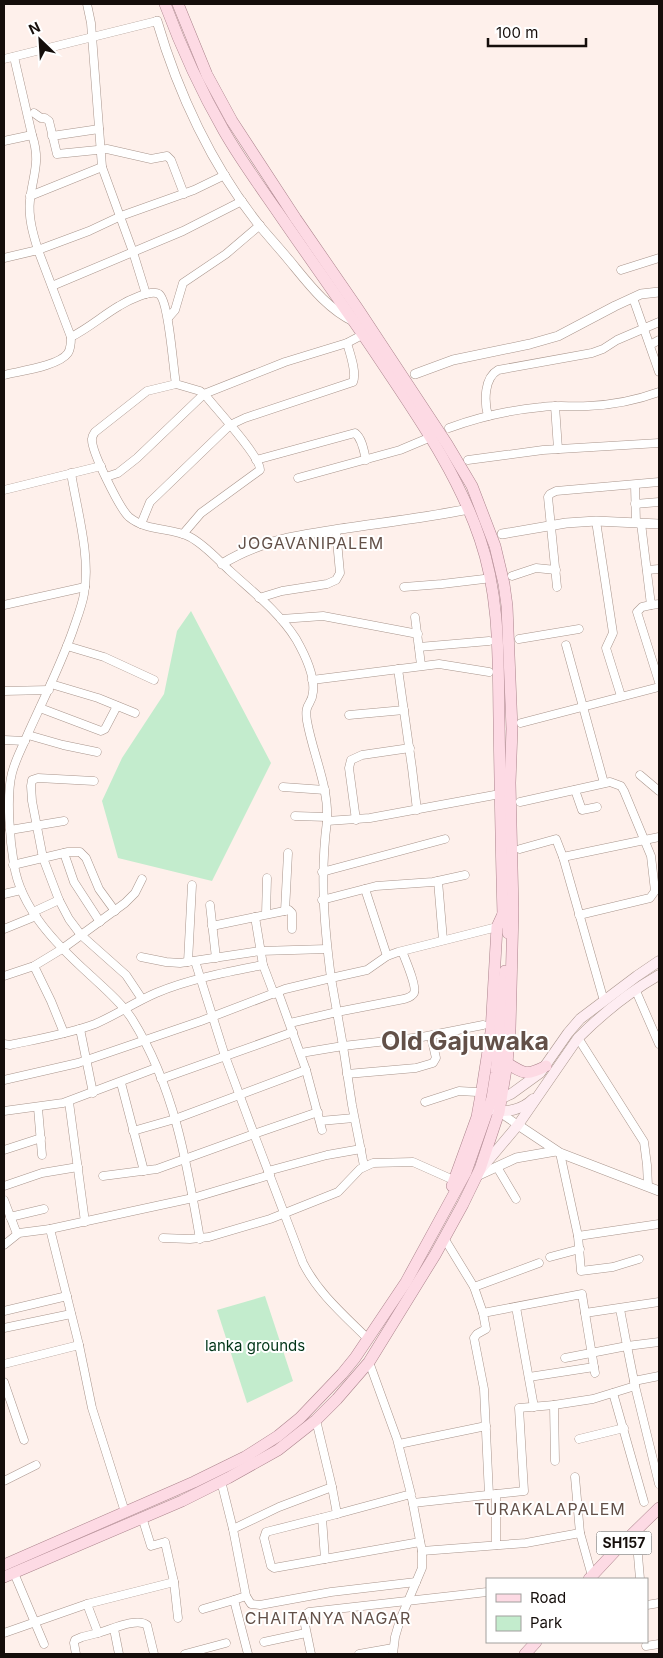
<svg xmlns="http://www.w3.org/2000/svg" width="663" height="1658" viewBox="0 0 663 1658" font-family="Inter,sans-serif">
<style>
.green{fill:#c3eccd}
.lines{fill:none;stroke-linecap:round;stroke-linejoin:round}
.minor-casing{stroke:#a9958c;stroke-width:9}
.tertiary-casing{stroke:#a9958c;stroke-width:10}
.secondary-casing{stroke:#a9958c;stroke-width:11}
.primary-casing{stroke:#ab838c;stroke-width:12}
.minor{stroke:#fff;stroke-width:8}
.tertiary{stroke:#fff;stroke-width:9}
.secondary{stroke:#feedf2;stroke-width:10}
.primary{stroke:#fddae4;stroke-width:11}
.labels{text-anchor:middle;stroke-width:4;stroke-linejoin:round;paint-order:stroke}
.shield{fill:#fff;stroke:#5b5654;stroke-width:1}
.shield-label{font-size:14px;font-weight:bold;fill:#150e0b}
.park-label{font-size:15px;fill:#013518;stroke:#fff}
.neighbourhood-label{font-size:16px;letter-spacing:1px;fill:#625048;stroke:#fff}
.town-label{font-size:25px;font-weight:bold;fill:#625048;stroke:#fff}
</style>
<rect width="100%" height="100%" fill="#fef0eb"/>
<g class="green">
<path d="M191,611L271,763L212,881L118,858L102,801L122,758L164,694L177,631Z"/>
<path d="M265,1296L293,1381L247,1403L217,1310Z"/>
</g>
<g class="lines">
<defs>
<g id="minor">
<path d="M87,4L91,23L102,167L133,252L146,294"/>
<path d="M4,59L157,21"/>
<path d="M34,113L41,118H45L49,121L57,154L107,149L151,159L167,156L171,160L184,194"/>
<path d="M32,135C41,162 33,174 30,200C28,217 33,234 38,250L89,231L121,216L194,190L225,175"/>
<path d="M52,136L99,129"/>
<path d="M4,141L32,135L14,57"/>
<path d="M30,196L102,167"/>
<path d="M4,258L38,250L71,337C71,342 71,348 68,353C59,366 20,371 4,375"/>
<path d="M621,270L659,258"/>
<path d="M52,286L183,231L242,201"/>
<path d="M633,298L659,372"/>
<path d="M168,318L175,310L183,283L226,254L260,225"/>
<path d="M71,337C89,328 102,316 119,306C127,301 151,289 159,294C169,301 173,368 176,384L200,391L206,396C216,409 261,457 260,470L201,513L183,534"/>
<path d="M650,345L659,340"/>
<path d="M176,384L147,391L95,432C93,435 92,436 92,439C91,451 120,509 129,517C147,532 171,527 190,537C205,545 217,559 230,571C253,592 279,612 296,639C304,653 315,676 313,692C312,706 304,702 307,721C313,755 329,786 327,821L370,818L500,794"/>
<path d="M555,406L558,449"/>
<path d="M488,416C484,401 484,378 498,370L592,353L603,349L617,340L659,322"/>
<path d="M449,428C479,417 510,410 542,407C558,405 573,407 588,406C612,405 637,400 659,392"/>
<path d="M256,460L355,433C362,438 364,451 366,460"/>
<path d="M468,460L543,450L659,443"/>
<path d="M71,473C77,510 91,557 84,594C82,606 77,618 73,630C60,667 42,702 26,738C21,750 15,761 12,773C6,796 10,841 14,865C21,909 57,945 89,974C104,988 121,1002 132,1019C174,1086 187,1163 200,1239"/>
<path d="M106,477L118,473L137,458L204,394L285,362L347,343L364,334"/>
<path d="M298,478L400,450L431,437"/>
<path d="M635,485L636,523"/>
<path d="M4,490L101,466"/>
<path d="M635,504L659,502"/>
<path d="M596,521L613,633L606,648L621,696"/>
<path d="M641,523L651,605L659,604"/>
<path d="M141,524L150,502L230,425L245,418L353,382C357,372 350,354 347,343"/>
<path d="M647,570L659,569"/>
<path d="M512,576L536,568L556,570"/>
<path d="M404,587L442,584L484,579"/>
<path d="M557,587L548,497L550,494L556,491L659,482"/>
<path d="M259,598L282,591L327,584L336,580L340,573L336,530"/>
<path d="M4,605L85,587"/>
<path d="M651,605L642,607L637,612L659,682"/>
<path d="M415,617L421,665"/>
<path d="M281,619L323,616L418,634"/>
<path d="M519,639L579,629"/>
<path d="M566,645L604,783"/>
<path d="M67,646L104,657L154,680"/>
<path d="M419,647L489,641"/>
<path d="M398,669L412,768L417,810"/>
<path d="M312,680L439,664L489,672"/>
<path d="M51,684L98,698L135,713"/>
<path d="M4,691L49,690"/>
<path d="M40,708L101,731L105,729L117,706"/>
<path d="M349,715L404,710"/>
<path d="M521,723L659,687"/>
<path d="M28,735L63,745L97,752"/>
<path d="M4,740L25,741"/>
<path d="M640,775L659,791"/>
<path d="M94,781L38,778L32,780L31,786L32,801L43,858L59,900L69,919L81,935L126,975L142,999"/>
<path d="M283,787L325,790"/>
<path d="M575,790L582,810L597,807"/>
<path d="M520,802L610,782L621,786L624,791L651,856L655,891L650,898L579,915"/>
<path d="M295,816L327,817"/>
<path d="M356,820L349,768L351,760L362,755L410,748"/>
<path d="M10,830L64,821"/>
<path d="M520,849L556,839L563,857L604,1001"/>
<path d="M64,853L74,882L100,922"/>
<path d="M563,857L659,837"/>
<path d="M13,865L68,852H80L86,858L99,889L115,911"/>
<path d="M322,872L445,839"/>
<path d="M438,881L443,940"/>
<path d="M365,889L387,956"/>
<path d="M4,894L21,890"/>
<path d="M322,900L376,886L433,882L465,875"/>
<path d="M210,905L216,958"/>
<path d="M285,911L288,853"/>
<path d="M33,912L59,900"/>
<path d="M266,914L267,878"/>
<path d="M255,917L263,965L274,994"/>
<path d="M212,926L289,910L292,913V929"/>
<path d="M4,929L36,916"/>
<path d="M402,951C405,959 417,986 414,993C412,997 407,998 404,999L337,1012L331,978L367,970L387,956L398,952L497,927"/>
<path d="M141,957L166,962L180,963L260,951L327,949"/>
<path d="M195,961L225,1056L254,1134L318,1112"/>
<path d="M188,962L192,885"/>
<path d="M34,966L51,1001L64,1033"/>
<path d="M4,976L34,966L62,949L125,903L135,893L142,879"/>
<path d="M636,991L659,1044"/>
<path d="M278,992L306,1070L322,1130"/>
<path d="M290,1023L337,1012L343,1046L422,1037L483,1025"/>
<path d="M80,1029L93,1093"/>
<path d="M578,1038L644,1142L647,1165L648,1186"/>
<path d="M4,1044L10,1045C38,1039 68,1034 95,1024C116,1015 135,1002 156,993C190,979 227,972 263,965"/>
<path d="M301,1053L343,1046L352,1105L364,1166"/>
<path d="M347,1074L416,1068L433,1063L436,1058L431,1036"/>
<path d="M161,1079L293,1032"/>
<path d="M4,1080L78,1063L201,1021L285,989L331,978C324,924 320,875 327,821"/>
<path d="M121,1083L144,1171"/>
<path d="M69,1102L85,1222"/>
<path d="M425,1102L459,1091L477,1092"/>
<path d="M38,1108L42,1155"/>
<path d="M4,1111L63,1103L156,1068"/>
<path d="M499,1112L518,1125"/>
<path d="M320,1121L354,1118"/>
<path d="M133,1131L175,1119L306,1070"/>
<path d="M4,1150L41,1138"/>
<path d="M560,1153L578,1236L581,1271L613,1267L639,1259"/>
<path d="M497,1167L516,1199"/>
<path d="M268,1171L327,1155L361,1149"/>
<path d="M103,1176L157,1169L254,1134L303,1263C318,1293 344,1315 368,1339"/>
<path d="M4,1186L42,1173L78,1167"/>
<path d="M4,1200L17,1234"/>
<path d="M10,1217L44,1209"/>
<path d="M578,1236L659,1224"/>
<path d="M163,1238L190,1239L209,1237L270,1219L338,1192L360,1169L373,1163L413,1162L449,1178"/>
<path d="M444,1238L474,1287L483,1313"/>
<path d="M4,1245L19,1233L50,1229"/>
<path d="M550,1257L580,1249"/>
<path d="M474,1287L539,1263"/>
<path d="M516,1307L534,1407"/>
<path d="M4,1311L67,1296"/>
<path d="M585,1313L595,1373"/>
<path d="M4,1328L71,1314"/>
<path d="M659,1342L627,1346L635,1386L659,1484"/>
<path d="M565,1358L627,1346L620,1309"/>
<path d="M4,1364L79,1345"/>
<path d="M529,1377L594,1367"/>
<path d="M634,1381L659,1376"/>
<path d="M4,1382L24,1440"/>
<path d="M613,1393L644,1502"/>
<path d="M316,1420L332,1487"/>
<path d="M579,1439L624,1428"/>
<path d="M399,1444L486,1426"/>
<path d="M555,1461L554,1405L593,1399L635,1386"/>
<path d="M575,1477L580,1533"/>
<path d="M4,1481L36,1465"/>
<path d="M221,1481L233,1529"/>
<path d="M496,1494V1545"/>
<path d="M489,1495L484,1389L474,1338L477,1334L486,1329L483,1313L582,1294L585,1313L659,1302"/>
<path d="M413,1503L524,1491L519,1408L554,1405"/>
<path d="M125,1512L92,1408L79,1345L50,1229L193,1198L270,1175"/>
<path d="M337,1514L266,1532L264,1538L271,1566L274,1568L420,1542"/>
<path d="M322,1518L325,1559"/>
<path d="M636,1532L640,1579"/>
<path d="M422,1551L526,1543L580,1533L592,1576"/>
<path d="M14,1573L44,1644"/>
<path d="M174,1582L178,1618"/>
<path d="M246,1596L251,1604L260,1605L331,1592L416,1582"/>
<path d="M647,1605L659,1603"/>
<path d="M203,1609L234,1600"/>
<path d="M114,1629L119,1654"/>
<path d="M4,1633L87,1604"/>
<path d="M98,1633C110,1630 137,1617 147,1625L154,1654"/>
<path d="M264,1642L306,1633"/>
<path d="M646,1646L659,1644"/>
<path d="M76,1654L74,1643L75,1640L82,1637L98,1633L87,1604L174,1582L165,1542L151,1546L142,1517"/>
<path d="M185,1654L226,1643"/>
<path d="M248,1654L234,1600L246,1596L233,1529L279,1507L332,1487L337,1514L411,1494L397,1439L369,1362"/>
<path d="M311,1654L304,1620L305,1615L309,1612L487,1592"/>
<path d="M359,1654L393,1648"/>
<path d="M393,1654L395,1637L400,1620L422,1568V1551L412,1499"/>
</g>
<g id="tertiary">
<path d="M157,21C178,93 212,166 259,225C269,237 279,248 289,260C308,283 327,309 355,322"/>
<path d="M415,374L453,360L530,344L558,336L615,306L641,294L659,292"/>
<path d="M502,534L566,523L596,521L659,524"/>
<path d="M222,564C262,539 302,535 347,528C388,522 429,517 469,509"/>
<path d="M518,1125L560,1153L659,1191"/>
<path d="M477,1176L516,1158L556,1151"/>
</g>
<g id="secondary">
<path d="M496,1098H502L511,1094L540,1073L568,1033L580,1019L637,976L659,961"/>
<path d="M492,1109C506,1114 523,1109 533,1099"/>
<path d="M481,1169L518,1125L578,1038C601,1015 631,991 659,975"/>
</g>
<g id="primary">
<path d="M165,4C181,47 201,91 224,131C240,159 259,185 277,211C314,265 352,317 388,372C424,426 459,477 480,539C500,597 498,657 499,718C500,783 501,848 503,914L508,928V933"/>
<path d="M507,1063C524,1074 527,1076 546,1066"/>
<path d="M452,1186L477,1117L482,1089L491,1032L497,927L503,914"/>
<path d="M4,1565L194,1482L245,1457L278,1436L300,1418L342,1374L355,1358L406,1282L466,1172L492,1098L496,1073L505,971"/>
<path d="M4,1577L182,1501L228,1478L278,1450L316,1420L337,1399L369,1362L435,1255L463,1204L480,1169L499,1112L507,1063L510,1029L513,910L510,783L512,729L507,606L504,584L495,546L472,486L447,444L358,309L296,219L232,121L207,75L178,4"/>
<path d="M589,1579L617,1549L659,1508"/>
<path d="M525,1654L536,1642"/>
</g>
</defs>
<use href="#minor" class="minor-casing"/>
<use href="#tertiary" class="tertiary-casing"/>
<use href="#secondary" class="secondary-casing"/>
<use href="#primary" class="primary-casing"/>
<use href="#minor" class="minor"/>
<use href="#tertiary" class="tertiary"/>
<use href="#secondary" class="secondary"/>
<use href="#primary" class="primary"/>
</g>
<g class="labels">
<rect class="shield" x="596.5" y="1531.5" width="55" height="23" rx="4"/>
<g class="shield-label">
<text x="624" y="1548">SH157</text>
</g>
<g class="park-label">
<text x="255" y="1351">lanka grounds</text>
</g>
<g class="neighbourhood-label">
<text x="311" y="549">JOGAVANIPALEM</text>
<text x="550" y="1515">TURAKALAPALEM</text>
<text x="328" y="1624">CHAITANYA NAGAR</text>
</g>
<g class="town-label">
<text x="465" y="1050">Old Gajuwaka</text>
</g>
</g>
<rect width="663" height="1658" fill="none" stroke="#150e0b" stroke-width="10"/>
<rect x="486" y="1578" width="162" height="65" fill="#ffffff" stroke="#a19f9d"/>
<rect x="496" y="1594" width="25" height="8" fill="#fddae4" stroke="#a19f9d"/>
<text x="530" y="1603" font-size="15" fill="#150e0b">Road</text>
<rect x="496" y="1616" width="25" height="15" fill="#c3eccd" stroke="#a19f9d"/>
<text x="530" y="1628" font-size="15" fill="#150e0b">Park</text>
<g transform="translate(40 40) rotate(335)" stroke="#ffffff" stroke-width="4" paint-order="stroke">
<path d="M0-4L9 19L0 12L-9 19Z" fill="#150e0b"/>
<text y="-8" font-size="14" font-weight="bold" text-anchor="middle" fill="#150e0b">N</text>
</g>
<path d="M488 38v8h98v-8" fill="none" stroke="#150e0b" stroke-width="2.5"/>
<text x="496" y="38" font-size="15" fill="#150e0b" stroke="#ffffff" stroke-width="4" paint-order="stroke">100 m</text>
</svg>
